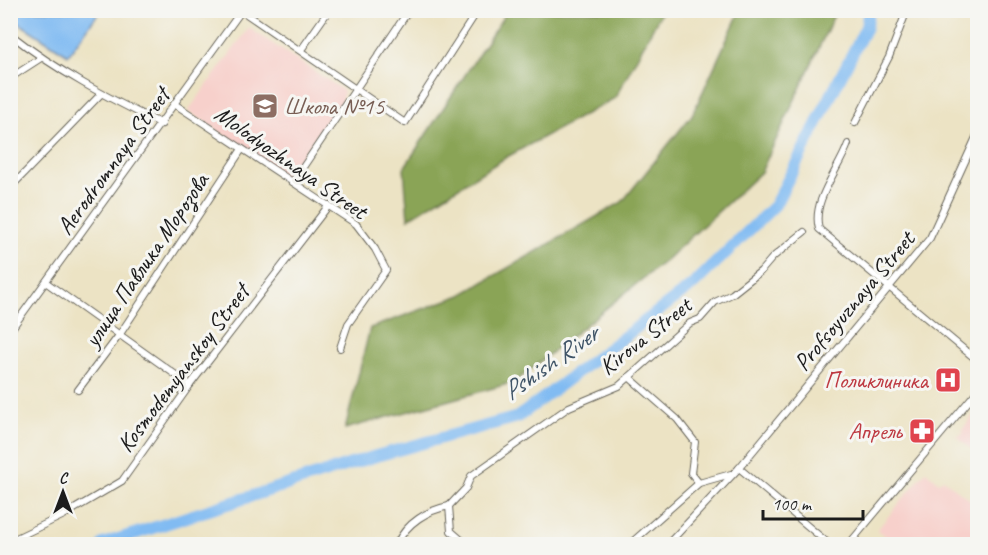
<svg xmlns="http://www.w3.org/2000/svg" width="988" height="555" viewBox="0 0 988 555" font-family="Caveat,sans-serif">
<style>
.built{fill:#f7d0cb}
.forest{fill:#8aa456;stroke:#536039;stroke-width:1.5}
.water{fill:#81bbf2;stroke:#4e6c87;stroke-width:1.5}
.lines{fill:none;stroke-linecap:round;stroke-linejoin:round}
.river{stroke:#81bbf2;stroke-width:12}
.street-casing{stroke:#656257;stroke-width:8}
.street{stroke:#fff;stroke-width:6}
.labels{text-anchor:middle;stroke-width:6;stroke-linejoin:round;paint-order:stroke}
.education-label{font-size:24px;fill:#785e54;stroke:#f6f6f2;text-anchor:start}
.street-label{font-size:24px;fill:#1c1c1c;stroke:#f6f6f2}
.health-label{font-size:24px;fill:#be3a42;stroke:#f6f6f2;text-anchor:end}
.water-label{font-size:26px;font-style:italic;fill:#3f5467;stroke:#f6f6f2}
</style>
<rect width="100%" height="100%" fill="#f6f6f2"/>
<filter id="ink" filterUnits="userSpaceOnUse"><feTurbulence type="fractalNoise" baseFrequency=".0167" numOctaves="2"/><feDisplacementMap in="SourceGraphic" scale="12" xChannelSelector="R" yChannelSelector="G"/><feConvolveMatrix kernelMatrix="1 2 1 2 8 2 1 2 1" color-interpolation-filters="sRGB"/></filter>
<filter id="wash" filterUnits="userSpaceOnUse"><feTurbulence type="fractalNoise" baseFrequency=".008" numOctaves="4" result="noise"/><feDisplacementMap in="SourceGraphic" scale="24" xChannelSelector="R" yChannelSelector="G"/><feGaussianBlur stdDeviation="1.35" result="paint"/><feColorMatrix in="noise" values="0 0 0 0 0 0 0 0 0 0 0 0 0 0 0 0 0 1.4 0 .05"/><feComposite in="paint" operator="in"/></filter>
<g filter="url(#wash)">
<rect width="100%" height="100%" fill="#ece3c4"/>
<g class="built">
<path d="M249,28L344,91L341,102L286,177L188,111Z"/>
<path d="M977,410L978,454H977L955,435L959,436L964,432L962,430Z"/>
<path d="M926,471L939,482L943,479L977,505V544H909L899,536L893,542L877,530Z"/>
</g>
<g class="forest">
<path d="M507,11H662L615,98L505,158L408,219L404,168Z"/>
<path d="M740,11H836L761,172L666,260L515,382L345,429L370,328L461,295L622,202L692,115Z"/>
</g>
<path class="water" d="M10,11L11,10L100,11L68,55L11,18Z"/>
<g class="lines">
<path class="river" d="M103,544L376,456L518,417L694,284L775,205L866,27L869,10"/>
</g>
</g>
<g filter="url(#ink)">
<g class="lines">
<defs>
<g id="street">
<path d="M242,11L405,123L478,10"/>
<path d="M10,34C57,71 108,98 162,124"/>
<path d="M301,50L329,10"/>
<path d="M10,78L41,58"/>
<path d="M176,105L356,224L375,249L386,270L348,324L340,348"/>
<path d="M855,123L889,57L907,10"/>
<path d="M848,144C839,170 811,201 819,229L978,361"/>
<path d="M293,182L409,10"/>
<path d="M10,188L100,95"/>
<path d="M47,283L190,385"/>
<path d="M10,331L242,10"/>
<path d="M629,377L677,419L695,442L691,473L699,483"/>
<path d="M78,390L120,334L242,149"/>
<path d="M739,468L829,544"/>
<path d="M449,506L466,488L471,476L569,407L619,386L690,323L700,319L715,302L732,294L761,271L773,257L804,232"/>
<path d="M10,541L64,515L122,481L190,385L329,205"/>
<path d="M397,544C406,523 428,510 449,506L451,531L466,544"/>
<path d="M630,544L699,483L731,474"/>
<path d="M668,544L739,468L930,238L978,133"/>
<path d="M849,544L978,390"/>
</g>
</defs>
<use href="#street" class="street-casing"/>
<use href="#street" class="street"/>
</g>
</g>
<defs>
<symbol id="school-square" viewBox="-11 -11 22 22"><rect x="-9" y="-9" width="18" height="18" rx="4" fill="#8d6e63" stroke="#f6f6f2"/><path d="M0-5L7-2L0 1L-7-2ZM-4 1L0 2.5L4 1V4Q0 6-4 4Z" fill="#fff"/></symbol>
<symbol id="hospital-square" viewBox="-11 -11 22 22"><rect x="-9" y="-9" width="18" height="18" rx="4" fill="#e0444e" stroke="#f6f6f2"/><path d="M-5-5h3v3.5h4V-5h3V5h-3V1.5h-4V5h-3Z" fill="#fff"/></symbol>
<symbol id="pharmacy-square" viewBox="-11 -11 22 22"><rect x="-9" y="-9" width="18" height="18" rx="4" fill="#e0444e" stroke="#f6f6f2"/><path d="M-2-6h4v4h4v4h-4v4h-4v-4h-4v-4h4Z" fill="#fff"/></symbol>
</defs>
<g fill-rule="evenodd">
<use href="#school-square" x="250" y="91" width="30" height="30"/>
<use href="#hospital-square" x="933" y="365" width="30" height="30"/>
<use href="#pharmacy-square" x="907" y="416" width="30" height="30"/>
</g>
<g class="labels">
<g class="education-label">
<text x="284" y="114">Школа №15</text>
</g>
<g class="street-label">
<text transform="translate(113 161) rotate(-54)" y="8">Aerodromnaya Street</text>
<text transform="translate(291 162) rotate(35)" y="8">Molodyozhnaya Street</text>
<text transform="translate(146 260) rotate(-56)" y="8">улица Павлика Морозова</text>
<text transform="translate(854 301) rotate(-50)" y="8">Profsoyuznaya Street</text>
<text transform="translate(645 336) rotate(-38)" y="8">Kirova Street</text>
<text transform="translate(183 368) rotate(-53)" y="8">Kosmodemyanskoy Street</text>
</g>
<g class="health-label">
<text x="928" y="388">Поликлиника</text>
<text x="902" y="439">Апрель</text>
</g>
<g class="water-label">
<text transform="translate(550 362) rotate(-35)" y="9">Pshish River</text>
</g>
</g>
<rect width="988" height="555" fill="none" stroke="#f6f6f2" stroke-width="36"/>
<g transform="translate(63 492)" stroke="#f6f6f2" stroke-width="4.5" paint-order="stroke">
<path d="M0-4.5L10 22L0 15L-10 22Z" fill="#1c1c1c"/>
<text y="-9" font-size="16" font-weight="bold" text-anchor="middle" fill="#1c1c1c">С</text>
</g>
<path d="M763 510v9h100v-9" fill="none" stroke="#1c1c1c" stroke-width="3"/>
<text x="772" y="510" font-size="18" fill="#1c1c1c" stroke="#f6f6f2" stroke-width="4.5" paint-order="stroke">100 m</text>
</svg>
